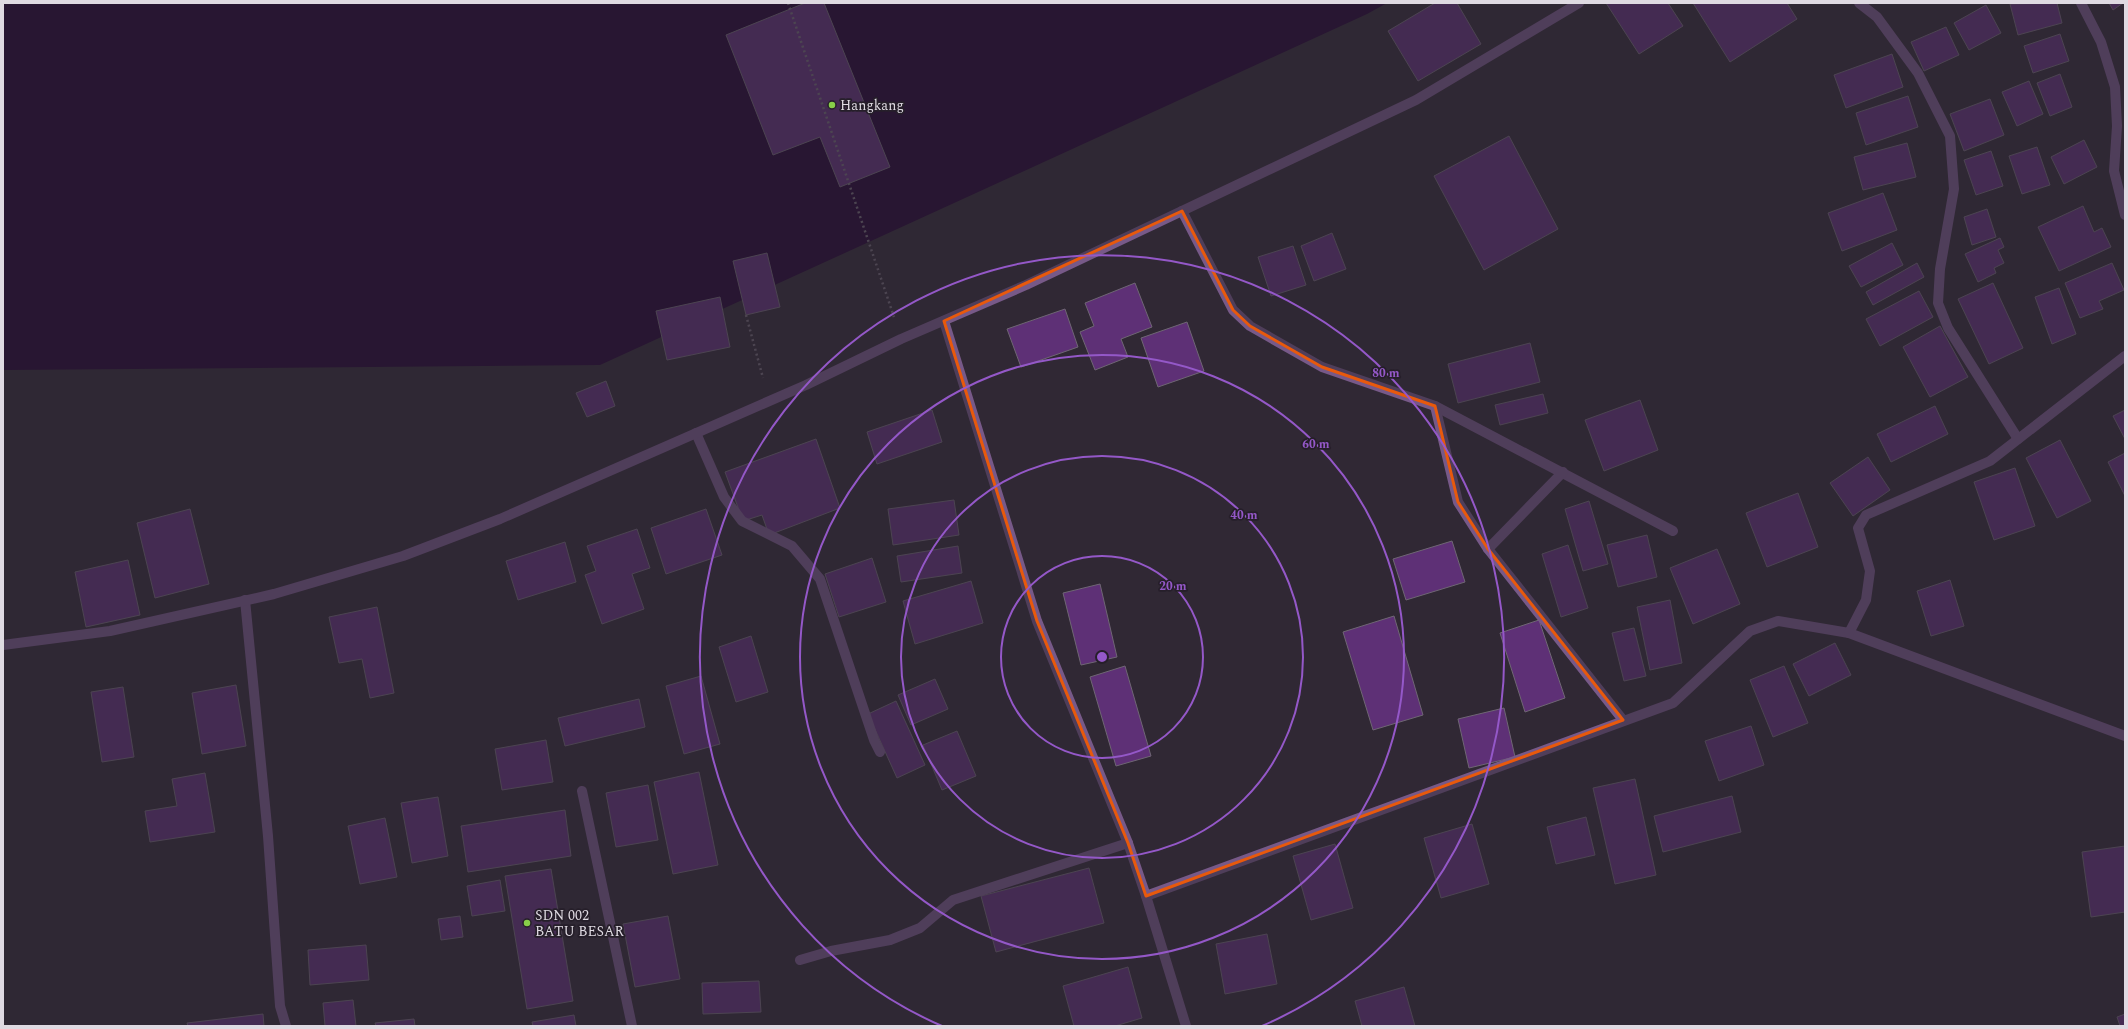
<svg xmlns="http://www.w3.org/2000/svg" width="2128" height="1029" viewBox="0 0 2128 1029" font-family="Spectral,serif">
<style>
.water{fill:#20002f}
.building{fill:#5e3076;stroke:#6f6674}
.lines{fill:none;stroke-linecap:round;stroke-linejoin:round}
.path{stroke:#706974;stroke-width:2.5;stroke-dasharray:2 3;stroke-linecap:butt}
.minor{stroke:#775988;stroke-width:10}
.marked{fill:none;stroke:#e8590c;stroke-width:3;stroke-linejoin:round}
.ring{fill:none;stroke:#9458c8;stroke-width:2}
.poi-dot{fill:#88cf49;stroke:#261f2a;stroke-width:1.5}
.labels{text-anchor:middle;stroke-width:3.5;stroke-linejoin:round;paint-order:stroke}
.poi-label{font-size:14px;fill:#dfdae2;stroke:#261f2a;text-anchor:start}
.centre{fill:#9458c8;stroke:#261f2a;stroke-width:2}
.ring-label{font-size:12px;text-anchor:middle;font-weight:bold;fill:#9458c8;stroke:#261f2a;stroke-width:3.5;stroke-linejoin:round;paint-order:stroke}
</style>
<rect width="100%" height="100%" fill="#302834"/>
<path class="water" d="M3,3H1387L1367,14L600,365L3,370Z"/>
<g class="building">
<path d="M805,3H824L890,167L840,187L820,137L773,155L726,35Z"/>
<path d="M1435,3H1457L1481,44L1418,81L1388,31Z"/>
<path d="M1606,3H1668L1683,26L1639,54Z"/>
<path d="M1693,3H1787L1797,19L1730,62Z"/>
<path d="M2057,3L2062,23L2018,35L2010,4Z"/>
<path d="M2109,3H2123L2113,10Z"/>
<path d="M1986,5L2001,33L1969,50L1954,23Z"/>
<path d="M1946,27L1959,55L1924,71L1911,42Z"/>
<path d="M2060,34L2069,61L2033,73L2024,46Z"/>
<path d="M1892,54L1903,87L1846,108L1834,75Z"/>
<path d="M2060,74L2072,107L2050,116L2037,83Z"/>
<path d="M2029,81L2043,114L2017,126L2002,92Z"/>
<path d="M1908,96L1918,127L1866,145L1856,113Z"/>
<path d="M1990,99L2004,135L1964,151L1950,114Z"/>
<path d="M1509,136L1558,229L1484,270L1434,176Z"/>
<path d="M2084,140L2097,167L2064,184L2051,157Z"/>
<path d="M1907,143L1916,177L1863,190L1854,157Z"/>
<path d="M2037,147L2050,185L2022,194L2009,156Z"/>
<path d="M1991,151L2003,186L1976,195L1964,160Z"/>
<path d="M1883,193L1897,230L1842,251L1828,213Z"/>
<path d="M2083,206L2094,232L2102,228L2111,247L2059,271L2038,227Z"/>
<path d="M1987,209L1996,237L1972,245L1964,217Z"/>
<path d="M1332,233L1346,269L1314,281L1301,246Z"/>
<path d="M2000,238L2004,247L1998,250L2004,263L1994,268L1996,273L1978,282L1965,254Z"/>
<path d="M1892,243L1903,265L1861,287L1849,266Z"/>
<path d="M1293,246L1306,285L1271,296L1258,257Z"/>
<path d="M767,253L780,307L746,315L733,261Z"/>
<path d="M1917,263L1924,277L1873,305L1866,292Z"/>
<path d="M2112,263L2124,290L2099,301L2103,309L2080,318L2065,283Z"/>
<path d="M1135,283L1152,327L1121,339L1128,357L1095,370L1080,332L1094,326L1085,303Z"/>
<path d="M1993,283L2023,348L1989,364L1958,299Z"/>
<path d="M2059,288L2076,334L2052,344L2035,297Z"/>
<path d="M1919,291L1933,317L1880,346L1866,319Z"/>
<path d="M720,297L730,347L667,360L656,311Z"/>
<path d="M1065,309L1078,347L1021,367L1007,329Z"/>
<path d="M1187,322L1204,371L1158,387L1141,338Z"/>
<path d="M1940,326L1968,377L1930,397L1903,347Z"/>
<path d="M1530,343L1540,382L1458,403L1448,364Z"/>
<path d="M606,381L615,406L587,417L576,393Z"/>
<path d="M1543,394L1548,413L1500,425L1495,405Z"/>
<path d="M1640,400L1658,450L1604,471L1585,420Z"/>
<path d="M1935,406L1948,434L1891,462L1877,434Z"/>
<path d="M932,410L942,442L877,464L867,432Z"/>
<path d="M2125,410V439L2113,416Z"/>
<path d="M816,439L840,508L769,535L762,515L743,521L725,472Z"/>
<path d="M2060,440L2091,501L2057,518L2026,458Z"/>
<path d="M2125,453V496L2108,462Z"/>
<path d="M1868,457L1890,490L1853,516L1830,483Z"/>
<path d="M2015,468L2035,526L1994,540L1974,482Z"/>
<path d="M1798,493L1818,547L1767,567L1746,513Z"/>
<path d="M954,500L959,535L893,545L888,509Z"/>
<path d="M1589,501L1608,564L1583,571L1565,509Z"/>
<path d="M190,509L209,584L155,598L137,523Z"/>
<path d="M706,509L722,555L666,574L651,528Z"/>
<path d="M637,529L650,568L632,574L644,609L602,624L585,575L596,571L587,546Z"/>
<path d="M1647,535L1657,577L1618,587L1607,545Z"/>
<path d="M1452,541L1465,582L1406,600L1393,559Z"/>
<path d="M565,542L576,582L518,600L506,561Z"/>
<path d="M1568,545L1588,608L1561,617L1542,554Z"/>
<path d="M958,546L962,573L901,582L897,556Z"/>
<path d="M1717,549L1740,604L1693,624L1670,568Z"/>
<path d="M872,558L886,602L839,617L825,574Z"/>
<path d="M128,560L140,615L86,627L75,572Z"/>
<path d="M1950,580L1964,626L1931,636L1917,591Z"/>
<path d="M971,581L983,623L915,644L903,601Z"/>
<path d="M1100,584L1117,657L1081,665L1063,593Z"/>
<path d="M1670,600L1682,663L1650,670L1637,607Z"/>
<path d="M377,607L394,693L370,698L362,659L339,663L329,617Z"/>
<path d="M1394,616L1423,715L1373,730L1343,632Z"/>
<path d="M1539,620L1565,698L1525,712L1500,633Z"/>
<path d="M1634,628L1646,676L1624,681L1612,633Z"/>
<path d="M751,636L768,692L736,702L719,647Z"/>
<path d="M1835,643L1851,675L1809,696L1793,664Z"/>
<path d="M1125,666L1151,756L1116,766L1090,677Z"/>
<path d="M1784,666L1808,723L1773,737L1750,680Z"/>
<path d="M701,676L720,744L684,754L666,686Z"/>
<path d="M935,679L948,709L911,725L898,695Z"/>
<path d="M236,685L246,746L202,754L192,693Z"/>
<path d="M123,687L134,757L102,762L91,692Z"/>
<path d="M639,699L645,727L565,746L558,718Z"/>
<path d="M896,701L925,765L897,778L868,714Z"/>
<path d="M1504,708L1515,757L1469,768L1458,719Z"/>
<path d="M1751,726L1764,765L1719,781L1705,741Z"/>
<path d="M957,731L976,776L942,790L923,745Z"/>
<path d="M546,740L553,782L502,790L495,749Z"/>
<path d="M699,772L718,865L673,874L654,782Z"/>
<path d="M205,773L215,832L150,842L145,811L177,806L172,779Z"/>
<path d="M1635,779L1656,875L1615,884L1593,788Z"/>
<path d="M648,785L658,840L616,847L606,793Z"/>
<path d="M1732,796L1741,832L1663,852L1654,816Z"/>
<path d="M438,797L448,856L412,863L401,803Z"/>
<path d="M565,810L571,856L468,872L461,826Z"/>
<path d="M1586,817L1595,855L1556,864L1547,827Z"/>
<path d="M385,818L397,877L360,884L348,826Z"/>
<path d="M1472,824L1489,884L1441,898L1424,838Z"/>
<path d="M1335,844L1353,908L1311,920L1293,856Z"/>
<path d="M2125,846V912L2091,917L2082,852Z"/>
<path d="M1089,868L1104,923L996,952L981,896Z"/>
<path d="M551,869L573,1001L527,1009L505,876Z"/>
<path d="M500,880L505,911L472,916L467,886Z"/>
<path d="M460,916L463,937L441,940L438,919Z"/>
<path d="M668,916L680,979L635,987L623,924Z"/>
<path d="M1267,934L1277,984L1225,994L1216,944Z"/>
<path d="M366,945L369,980L310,985L308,950Z"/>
<path d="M1128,967L1142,1018L1115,1026H1074L1063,986Z"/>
<path d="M759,981L761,1012L703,1014L702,983Z"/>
<path d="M1404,987L1415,1026H1362L1355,1001Z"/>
<path d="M353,1000L356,1026H325L323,1003Z"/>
<path d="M263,1014L264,1026H188L187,1023Z"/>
<path d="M2125,1014V1026H2120L2117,1017Z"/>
<path d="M574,1015L576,1026H533L532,1022Z"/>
<path d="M414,1019L415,1026H376L375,1023Z"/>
</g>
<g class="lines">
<g class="path">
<path d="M788,3L894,317"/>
<path d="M746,315L763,378"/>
</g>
<g class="minor">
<path d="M1859,3L1877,17L1918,73L1950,136L1954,189L1940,269L1938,303L1948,328L2018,439"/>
<path d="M2081,3L2101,42L2115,87L2117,126L2114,171L2125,215"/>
<path d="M1182,211L1233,310L1250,326L1322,367L1435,406L1673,531"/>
<path d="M944,321L1037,621L1128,843L1146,896L1673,703L1750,631L1778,621L1849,633L2125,736"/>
<path d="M1435,406L1458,502L1488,549L1623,720"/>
<path d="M696,433L724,497L742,521L792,546L820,579L874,740L880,752"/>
<path d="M1488,549L1563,472"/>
<path d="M245,600L268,836L280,1006L286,1026"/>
<path d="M1849,633L1866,600L1870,571L1858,528L1866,515L1990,461L2125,356"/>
<path d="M3,645L110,631L274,594L403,556L500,519L806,385L901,339L1026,285L1416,100L1579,3"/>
<path d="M582,791L632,1026"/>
<path d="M1146,896L1186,1026"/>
<path d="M800,960L831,951L890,940L920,928L953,900L1128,843"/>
</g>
</g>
<path d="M0 0H2128V1029H0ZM1182,211L1233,310L1250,326L1322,367L1435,406L1458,502L1488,549L1623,720L1146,896L1128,843L1037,621L944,321Z" fill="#302834" fill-opacity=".55" fill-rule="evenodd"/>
<path class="marked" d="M1182,211L1233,310L1250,326L1322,367L1435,406L1458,502L1488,549L1623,720L1146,896L1128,843L1037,621L944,321Z"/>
<g class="ring">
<circle cx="1102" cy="657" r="101"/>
<circle cx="1102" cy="657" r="201"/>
<circle cx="1102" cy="657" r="302"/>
<path d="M942 1026A402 402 0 1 1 1262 1026"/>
</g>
<g class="poi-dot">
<circle cx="832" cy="105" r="4"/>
<circle cx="527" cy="923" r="4"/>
</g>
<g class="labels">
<g class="poi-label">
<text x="840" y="110">Hangkang</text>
<text x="535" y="920">SDN 002<tspan x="535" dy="16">BATU BESAR</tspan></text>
</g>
</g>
<circle cx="1102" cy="657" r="6" class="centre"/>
<g class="ring-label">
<text x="1386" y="377">80 m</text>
<text x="1316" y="448">60 m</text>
<text x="1244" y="519">40 m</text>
<text x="1173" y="590">20 m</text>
</g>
<rect width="2128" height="1029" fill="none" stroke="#dfdae2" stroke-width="8"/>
</svg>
